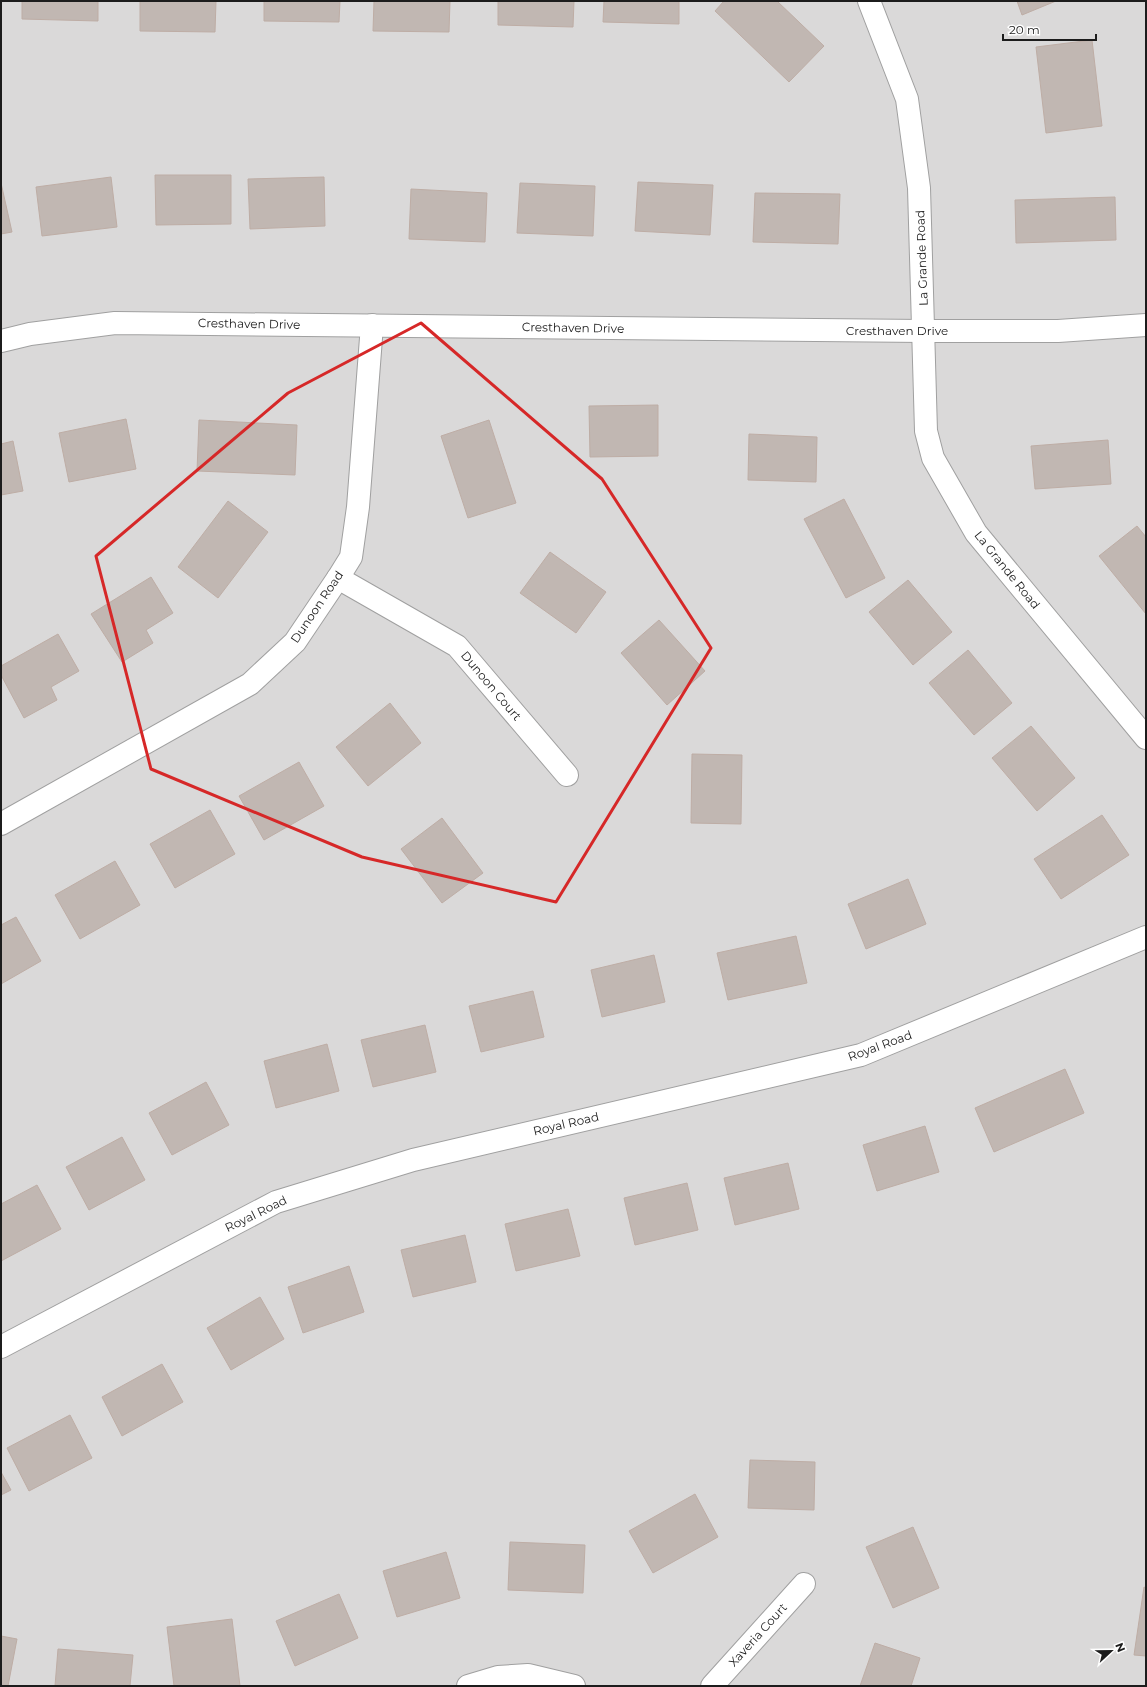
<svg xmlns="http://www.w3.org/2000/svg" width="1147" height="1687" viewBox="0 0 1147 1687" font-family="Montserrat,sans-serif">
<style>
.residential{fill:#dad9d9}
.building{fill:#c1b7b2;stroke:#beada5}
.lines{fill:none;stroke-linecap:round;stroke-linejoin:round}
.minor-casing{stroke:#a0a0a0;stroke-width:24}
.minor{stroke:#fff;stroke-width:22}
.marked{fill:none;stroke:#d62828;stroke-width:3;stroke-linejoin:round}
.labels{text-anchor:middle;stroke-width:3;stroke-linejoin:round;paint-order:stroke}
.street-label{font-size:12px;fill:#1c1c1c;stroke:#fff}
</style>
<rect width="100%" height="100%" fill="#ede8e2"/>
<rect class="residential" x="1" y="1" width="1145" height="1685"/>
<g class="building">
<path d="M22,1H98V21L22,19Z"/>
<path d="M140,1H216L215,32L140,31Z"/>
<path d="M264,1H340L339,22L264,21Z"/>
<path d="M374,1H450L449,32L373,31Z"/>
<path d="M498,1H574L573,27L498,25Z"/>
<path d="M604,1H679V24L603,22Z"/>
<path d="M724,1H777L824,46L789,82L715,11Z"/>
<path d="M1017,1H1056L1022,15Z"/>
<path d="M1092,40L1102,126L1046,133L1036,47Z"/>
<path d="M155,175H231V224L156,225Z"/>
<path d="M111,177L117,227L42,236L36,187Z"/>
<path d="M324,177L325,226L250,229L248,179Z"/>
<path d="M638,182L713,185L710,235L635,231Z"/>
<path d="M1,183L12,232L1,234Z"/>
<path d="M520,183L595,186L593,236L517,233Z"/>
<path d="M411,189L487,193L485,242L409,239Z"/>
<path d="M755,193L840,194L838,244L753,242Z"/>
<path d="M1115,197L1116,240L1016,243L1015,200Z"/>
<path d="M658,405V456L590,457L589,406Z"/>
<path d="M126,419L136,469L69,482L59,433Z"/>
<path d="M199,420L297,425L295,475L197,471Z"/>
<path d="M489,420L516,503L468,518L441,436Z"/>
<path d="M749,434L817,437L816,482L748,480Z"/>
<path d="M1108,440L1111,484L1035,489L1031,446Z"/>
<path d="M13,441L23,491L1,495V444Z"/>
<path d="M844,499L885,578L846,598L804,519Z"/>
<path d="M228,501L268,532L218,598L178,567Z"/>
<path d="M1137,526L1146,537V614L1099,556Z"/>
<path d="M550,552L606,592L576,633L520,593Z"/>
<path d="M151,577L173,613L146,630L153,643L122,662L91,614Z"/>
<path d="M908,580L952,632L913,665L869,612Z"/>
<path d="M659,620L705,671L667,705L621,653Z"/>
<path d="M58,634L79,671L51,687L57,700L24,718L1,675V666Z"/>
<path d="M968,650L1012,703L974,735L929,683Z"/>
<path d="M390,703L421,743L368,786L336,747Z"/>
<path d="M1031,726L1075,778L1037,811L992,758Z"/>
<path d="M692,754L742,755L741,824L691,823Z"/>
<path d="M299,762L324,806L264,840L239,796Z"/>
<path d="M210,810L235,854L175,888L150,844Z"/>
<path d="M1102,815L1129,855L1061,899L1034,859Z"/>
<path d="M442,818L483,873L442,903L401,849Z"/>
<path d="M115,861L140,905L80,939L55,895Z"/>
<path d="M908,879L926,924L866,949L848,904Z"/>
<path d="M16,917L41,961L1,984V925Z"/>
<path d="M796,936L807,983L728,1000L717,953Z"/>
<path d="M654,955L665,1002L602,1017L591,970Z"/>
<path d="M533,991L544,1037L481,1052L469,1006Z"/>
<path d="M425,1025L436,1072L373,1087L361,1040Z"/>
<path d="M327,1044L339,1091L276,1108L264,1061Z"/>
<path d="M1065,1069L1084,1113L994,1152L975,1108Z"/>
<path d="M206,1082L229,1125L172,1155L149,1113Z"/>
<path d="M925,1126L939,1172L877,1191L863,1145Z"/>
<path d="M122,1137L145,1180L89,1210L66,1167Z"/>
<path d="M788,1163L799,1209L735,1225L724,1178Z"/>
<path d="M687,1183L698,1230L635,1245L624,1198Z"/>
<path d="M37,1185L61,1229L1,1261V1204Z"/>
<path d="M568,1209L580,1256L516,1271L505,1224Z"/>
<path d="M465,1235L476,1282L413,1297L401,1250Z"/>
<path d="M349,1266L364,1312L303,1333L288,1287Z"/>
<path d="M260,1297L284,1339L231,1370L207,1328Z"/>
<path d="M162,1364L183,1402L122,1436L102,1397Z"/>
<path d="M70,1415L92,1458L29,1491L7,1448Z"/>
<path d="M750,1460L815,1462L814,1510L748,1508Z"/>
<path d="M1,1472L11,1490L1,1495Z"/>
<path d="M695,1494L718,1537L653,1573L629,1531Z"/>
<path d="M913,1527L939,1588L893,1608L866,1547Z"/>
<path d="M510,1542L585,1545L583,1593L508,1590Z"/>
<path d="M446,1552L460,1598L397,1617L383,1571Z"/>
<path d="M1144,1587L1146,1588V1656L1134,1655Z"/>
<path d="M339,1594L358,1638L295,1666L276,1621Z"/>
<path d="M232,1619L240,1686H174L167,1627Z"/>
<path d="M1,1636L17,1639L8,1686L1,1685Z"/>
<path d="M875,1643L920,1658L911,1686H860Z"/>
<path d="M58,1649L133,1655L130,1686H55Z"/>
</g>
<g class="lines">
<defs>
<g id="minor">
<path d="M869,1L907,99L919,188L926,431L933,458L976,533L1146,738"/>
<path d="M1,341L30,334L115,323L924,331H1058L1146,325"/>
<path d="M338,578L457,646L567,775"/>
<path d="M1,824L250,684L295,642L338,578L351,557L358,507L372,325"/>
<path d="M1,1347L276,1202L413,1160L861,1055L1146,937"/>
<path d="M468,1686L498,1677L528,1675L574,1686"/>
<path d="M712,1686L804,1584"/>
</g>
</defs>
<use href="#minor" class="minor-casing"/>
<use href="#minor" class="minor"/>
</g>
<path class="marked" d="M421,323L602,479L711,648L556,902L362,857L151,769L96,556L288,393Z"/>
<g class="labels">
<g class="street-label">
<text transform="translate(922 258) rotate(-92)" y="4">La Grande Road</text>
<text transform="translate(249 324) rotate(1)" y="4">Cresthaven Drive</text>
<text transform="translate(573 328) rotate(1)" y="4">Cresthaven Drive</text>
<text x="897" y="335">Cresthaven Drive</text>
<text transform="translate(1007 570) rotate(51)" y="4">La Grande Road</text>
<text transform="translate(317 607) rotate(-56)" y="4">Dunoon Road</text>
<text transform="translate(491 686) rotate(50)" y="4">Dunoon Court</text>
<text transform="translate(880 1046) rotate(-20)" y="4">Royal Road</text>
<text transform="translate(566 1124) rotate(-13)" y="4">Royal Road</text>
<text transform="translate(256 1214) rotate(-26)" y="4">Royal Road</text>
<text transform="translate(758 1635) rotate(-48)" y="4">Xaveria Court</text>
</g>
</g>
<rect width="1147" height="1687" fill="none" stroke="#1c1c1c" stroke-width="4"/>
<g transform="translate(1111 1651) rotate(68)" stroke="#ffffff" stroke-width="3" paint-order="stroke">
<path d="M0-3L7 15L0 10L-7 15Z" fill="#1c1c1c"/>
<text y="-6" font-size="11" font-weight="bold" text-anchor="middle" fill="#1c1c1c">N</text>
</g>
<path d="M1003 34v6h93v-6" fill="none" stroke="#1c1c1c" stroke-width="2"/>
<text x="1009" y="34" font-size="12" fill="#1c1c1c" stroke="#ffffff" stroke-width="3" paint-order="stroke">20 m</text>
</svg>
